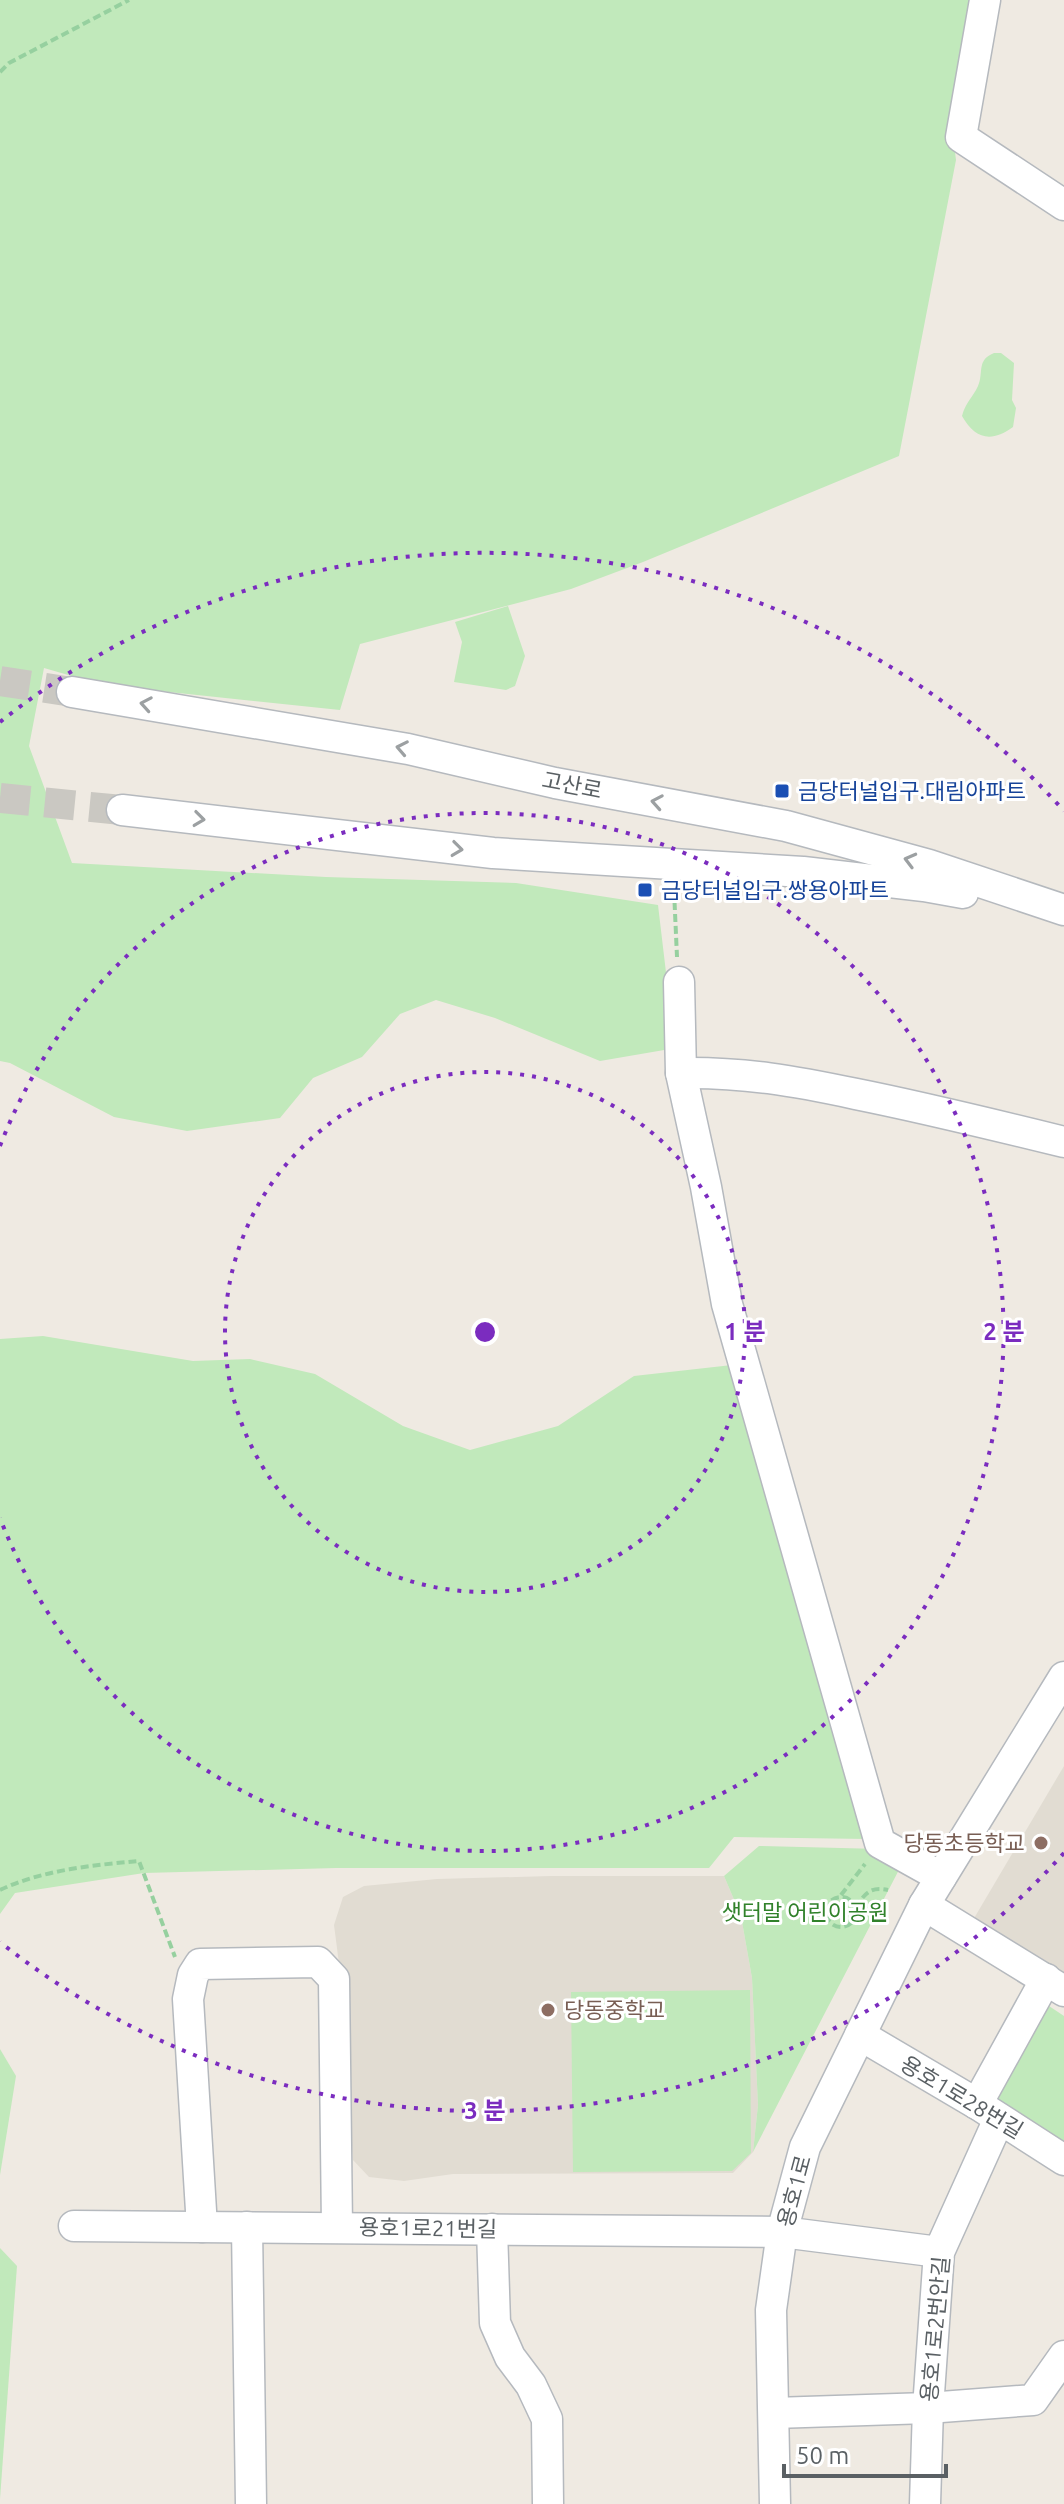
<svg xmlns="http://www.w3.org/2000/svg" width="1064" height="2504" viewBox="0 0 1064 2504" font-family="Ubuntu,'Noto Sans KR',sans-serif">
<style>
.education{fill:#e1dcd2}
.green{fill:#c1e9bb}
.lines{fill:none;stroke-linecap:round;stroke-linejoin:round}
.minor-tunnel{stroke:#cac8c2;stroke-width:30;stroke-dasharray:30 15;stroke-linecap:butt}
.minor-casing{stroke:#b5b9be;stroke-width:33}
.path{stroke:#96d09f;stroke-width:4;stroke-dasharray:8 4;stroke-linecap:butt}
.minor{stroke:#fff;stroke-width:30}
.oneway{stroke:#9ca0a2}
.ring{fill:none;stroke:#7b2cbf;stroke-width:4;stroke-dasharray:4 8}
.transit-dot{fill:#1a4fb4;stroke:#fff;stroke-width:3}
.education-dot{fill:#8d6e63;stroke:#fff;stroke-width:3}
.labels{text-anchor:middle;stroke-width:6;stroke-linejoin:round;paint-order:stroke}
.street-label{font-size:22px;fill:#5a6064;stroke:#fff}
.transit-label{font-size:22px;fill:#164399;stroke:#fff;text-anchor:start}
.education-label{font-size:22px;fill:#785e54;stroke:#fff;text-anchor:end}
.park-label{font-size:22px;fill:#31822b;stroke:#fff}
.centre{fill:#7b2cbf;stroke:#fff;stroke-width:4}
.ring-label{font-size:24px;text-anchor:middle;font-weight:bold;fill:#7b2cbf;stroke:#fff;stroke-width:6;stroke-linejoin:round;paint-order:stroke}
</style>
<rect width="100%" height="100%" fill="#efeae2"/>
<g class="education">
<path d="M1064,1766V1979L973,1920Z"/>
<path d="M551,1876H724L741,1916L752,1978L758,2105L753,2152L733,2173L453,2174L404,2181L369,2177L353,2160L341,1979L334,1925L343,1897L364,1886L437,1879Z"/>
</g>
<g class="green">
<path d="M0,0H973L951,121L956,160L899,456L643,562L571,589L360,644L340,710L103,685L44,668L29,746L72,863L326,877L516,883L658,905L667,981L670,1049L600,1061L495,1018L436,1000L400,1014L362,1057L313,1078L280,1118L187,1131L114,1117L10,1063L0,1061Z"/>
<path d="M994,353H1001L1014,363L1012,400L1016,408L1013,427C991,443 975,439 962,416C965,403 973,397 978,386C984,373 976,360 994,353Z"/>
<path d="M508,606L525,656L515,686L506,690L454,682L462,642L455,622Z"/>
<path d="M43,1336L193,1361L250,1359L315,1374L403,1426L470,1450L558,1426L634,1376L732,1365L868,1839L734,1837L709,1868H336L144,1873L15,1893L0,1914V1339Z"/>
<path d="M759,1846L880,1849L903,1862L753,2152L758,2105L752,1978L741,1916L724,1876Z"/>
<path d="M750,1990L751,2153L732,2171L573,2172L571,1992Z"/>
<path d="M1049,2006L1064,2016V2145L993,2100L1039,2009Z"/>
<path d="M0,2049L16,2076L0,2175Z"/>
<path d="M0,2248L17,2266L0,2499Z"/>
</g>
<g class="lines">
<g class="minor-tunnel">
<path d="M0,681L72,692"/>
<path d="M0,798L122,810"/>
</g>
<defs>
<g id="minor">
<path d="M985,0L961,137L1064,205"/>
<path d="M72,692L408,749L555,783L786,826L929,865L1064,910"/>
<path d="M122,810L493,853L803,872L924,886L963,893"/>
<path d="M679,982L681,1073L706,1187L727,1304L880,1843L941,1877"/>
<path d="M681,1073C744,1072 795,1081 856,1094C926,1108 995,1125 1064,1142"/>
<path d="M924,1905L1064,1991"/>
<path d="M860,2035L977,2104L1064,2160"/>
<path d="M977,2104L1046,1979"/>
<path d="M74,2226L782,2232L939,2252"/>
<path d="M202,2227L188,1999L193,1975L200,1964L318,1962L334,1979L337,2227"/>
<path d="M247,2227L251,2504"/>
<path d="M492,2229L495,2323L510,2357L531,2385L547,2419L548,2504"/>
<path d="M774,2413L928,2408L1033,2400L1064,2356"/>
<path d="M775,2504L771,2310L782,2232L805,2147L924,1905L1064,1677"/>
<path d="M925,2504L928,2408L939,2252L999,2119"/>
</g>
</defs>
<use href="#minor" class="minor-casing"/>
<g class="path">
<path d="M0,72L9,63L129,0"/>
<path d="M674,890L677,957"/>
<path d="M0,1890C42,1870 94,1865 139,1861L175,1957"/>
<path d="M841,1895L865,1864"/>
<circle cx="841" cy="1912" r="15"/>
<path d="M856,1908C864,1894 870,1886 888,1890"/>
</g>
<use href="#minor" class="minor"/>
</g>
<defs><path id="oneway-chevron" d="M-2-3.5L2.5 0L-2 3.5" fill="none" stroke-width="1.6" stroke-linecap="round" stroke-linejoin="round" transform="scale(2)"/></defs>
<g class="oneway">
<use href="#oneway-chevron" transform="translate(146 704) rotate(-170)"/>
<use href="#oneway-chevron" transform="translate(402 748) rotate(-169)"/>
<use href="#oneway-chevron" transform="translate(657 802) rotate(-170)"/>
<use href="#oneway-chevron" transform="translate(199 819) rotate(7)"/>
<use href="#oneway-chevron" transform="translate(457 849) rotate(7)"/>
<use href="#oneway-chevron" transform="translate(910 860) rotate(-165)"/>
</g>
<g class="ring">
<circle cx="485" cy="1332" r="260"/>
<path d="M0 1146A519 519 0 1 1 0 1518"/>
<path d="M1064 1853A779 779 0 0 1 0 1942M0 722A779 779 0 0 1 1064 811"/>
</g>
<g class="transit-dot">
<rect x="774" y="783" width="16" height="16" rx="4"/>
<rect x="637" y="882" width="16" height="16" rx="4"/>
</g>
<g class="education-dot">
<circle cx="1041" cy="1843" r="8"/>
<circle cx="548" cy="2010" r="8"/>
</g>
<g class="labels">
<g class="street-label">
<text transform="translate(572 785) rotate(11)" y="8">고산로</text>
<text transform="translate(962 2097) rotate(31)" y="8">용호1로28번길</text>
<text transform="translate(794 2191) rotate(-75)" y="8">용호1로</text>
<text transform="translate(428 2228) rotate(1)" y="8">용호1로21번길</text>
<text transform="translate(935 2329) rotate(-85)" y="8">용호1로2번안길</text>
</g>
<g class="transit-label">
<text x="798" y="799">금당터널입구.대림아파트</text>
<text x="661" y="898">금당터널입구.쌍용아파트</text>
</g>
<g class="education-label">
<text x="1025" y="1851">당동초등학교</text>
<text x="564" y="2018" text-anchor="start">당동중학교</text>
</g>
<g class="park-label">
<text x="805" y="1920">샛터말 어린이공원</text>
</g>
</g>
<circle cx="485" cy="1332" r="12" class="centre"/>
<g class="ring-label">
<text x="745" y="1340">1 분</text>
<text x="1004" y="1340">2 분</text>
<text x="485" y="2119">3 분</text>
</g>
<path d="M784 2464v12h162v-12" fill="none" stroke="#5a6064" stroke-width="4"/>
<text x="796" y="2464" font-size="24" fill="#5a6064" stroke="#ffffff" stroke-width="6" paint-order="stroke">50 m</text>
</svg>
